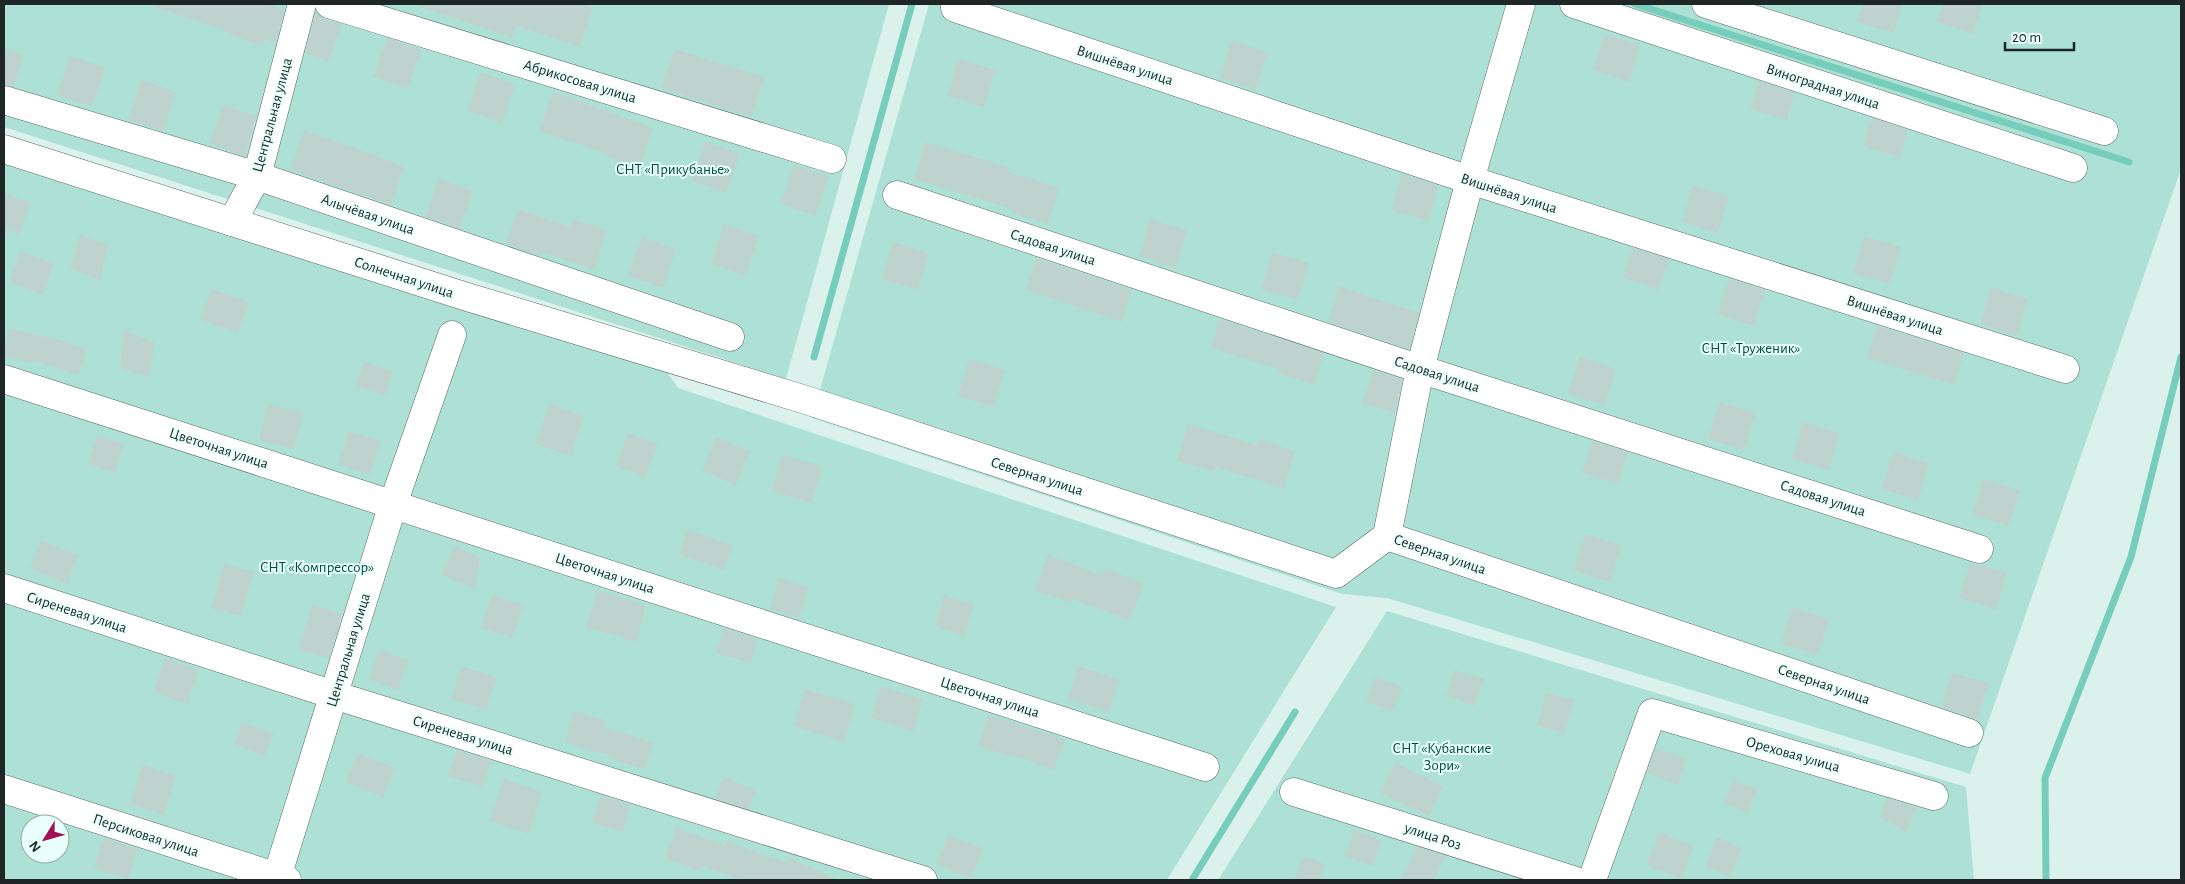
<svg xmlns="http://www.w3.org/2000/svg" width="2185" height="884" viewBox="0 0 2185 884" font-family="'Alegreya Sans',sans-serif">
<style>
.green{fill:#aee1d5;fill-rule:evenodd}
.lines{fill:none;stroke-linecap:round;stroke-linejoin:round}
.stream{stroke:#77cdbc;stroke-width:7}
.building{fill:#bed3ce}
.minor-casing{stroke:#596c68;stroke-width:29}
.minor{stroke:#fff;stroke-width:28}
.labels{text-anchor:middle;stroke-width:4;stroke-linejoin:round;paint-order:stroke}
.street-label{font-size:15px;fill:#1e2725;stroke:#e8fffa}
.park-label{font-size:15px;fill:#004f44;stroke:#e8fffa}
</style>
<rect width="100%" height="100%" fill="#dbf2ec"/>
<g class="green">
<path d="M4,4H889L786,379L4,127Z"/>
<path d="M929,4H2181V169L1970,774L1387,598L1342,594L812,418Z"/>
<path d="M4,137L648,345L678,388L1336,607L1167,880H4ZM30,824H60V854H30Z"/>
<path d="M1387,611L1966,787L1974,880H1218Z"/>
</g>
<g class="lines">
<g class="stream">
<path d="M1635,4L2129,162"/>
<path d="M814,357L912,4"/>
<path d="M1192,880L1295,712"/>
<path d="M2046,880L2045,778L2131,557L2181,357"/>
</g>
</g>
<g class="building">
<path d="M156,4H267L284,10L276,43L264,39L262,46L227,34L228,32L155,7Z"/>
<path d="M422,4H580L593,8L580,47L516,26L512,38L421,7Z"/>
<path d="M1863,4H1902L1894,33L1857,22Z"/>
<path d="M1943,4H1983L1973,34L1937,22Z"/>
<path d="M316,13L324,19L342,24L329,62L305,53Z"/>
<path d="M1604,34L1640,45L1629,82L1593,70Z"/>
<path d="M387,38L421,50L408,89L373,77Z"/>
<path d="M1231,41L1267,52L1256,89L1220,78Z"/>
<path d="M4,48L24,55L14,87L4,85Z"/>
<path d="M675,49L765,77L751,117L661,88Z"/>
<path d="M70,56L105,68L92,107L57,95Z"/>
<path d="M958,59L995,70L984,107L947,96Z"/>
<path d="M481,72L515,84L502,123L467,111Z"/>
<path d="M141,80L176,92L163,131L128,120Z"/>
<path d="M1759,81L1795,93L1787,120L1750,109Z"/>
<path d="M553,92L653,128L640,167L605,156L606,153L539,131Z"/>
<path d="M223,105L256,116L244,156L209,144Z"/>
<path d="M1872,118L1908,130L1900,157L1863,146Z"/>
<path d="M304,130L404,166L391,205L291,170Z"/>
<path d="M705,141L740,154L726,193L692,181Z"/>
<path d="M925,142L1009,167L1008,172L1059,188L1048,224L1012,213L1013,209L914,179Z"/>
<path d="M794,165L829,176L816,216L781,204Z"/>
<path d="M1402,174L1438,186L1428,221L1391,210Z"/>
<path d="M438,179L473,191L460,229L426,217Z"/>
<path d="M1693,185L1729,196L1718,233L1682,222Z"/>
<path d="M4,193L31,203L19,234L4,229Z"/>
<path d="M518,209L570,227L573,219L607,230L594,270L542,252L541,256L506,244Z"/>
<path d="M1150,219L1187,231L1176,268L1139,256Z"/>
<path d="M724,224L759,236L746,276L711,264Z"/>
<path d="M80,235L108,245L100,280L70,269Z"/>
<path d="M1864,236L1901,247L1890,284L1853,273Z"/>
<path d="M642,237L676,249L663,288L628,276Z"/>
<path d="M893,242L929,253L918,290L882,279Z"/>
<path d="M1632,248L1669,259L1659,290L1623,278Z"/>
<path d="M20,251L54,263L43,295L9,282Z"/>
<path d="M1272,252L1309,263L1298,300L1261,289Z"/>
<path d="M1036,258L1132,290L1122,322L1026,290Z"/>
<path d="M1729,279L1765,290L1754,326L1718,315Z"/>
<path d="M1339,286L1419,313L1409,349L1328,322Z"/>
<path d="M1991,287L2028,299L2017,336L1980,324Z"/>
<path d="M211,289L249,302L238,333L201,320Z"/>
<path d="M1220,319L1324,353L1314,385L1277,373L1279,369L1211,348Z"/>
<path d="M1877,326L1964,353L1954,385L1867,358Z"/>
<path d="M9,329L61,340L87,350L78,375L34,360L33,363L4,356Z"/>
<path d="M124,330L155,343L149,377L120,368Z"/>
<path d="M1579,357L1616,369L1605,405L1568,394Z"/>
<path d="M969,359L1005,370L994,407L958,396Z"/>
<path d="M364,362L393,371L385,396L355,386Z"/>
<path d="M1373,370L1402,379L1395,413L1362,403Z"/>
<path d="M1719,402L1756,413L1744,450L1708,439Z"/>
<path d="M268,404L304,413L294,449L259,440Z"/>
<path d="M549,404L584,416L571,456L536,444Z"/>
<path d="M1803,422L1840,433L1829,470L1792,459Z"/>
<path d="M1188,424L1257,445L1259,440L1295,451L1284,488L1215,467L1214,472L1177,461Z"/>
<path d="M349,431L381,441L370,475L338,464Z"/>
<path d="M628,433L658,444L645,477L616,466Z"/>
<path d="M97,435L124,444L115,473L88,464Z"/>
<path d="M716,437L750,451L736,485L702,471Z"/>
<path d="M1592,441L1628,452L1618,484L1582,473Z"/>
<path d="M1893,452L1929,463L1918,500L1882,489Z"/>
<path d="M782,455L822,466L812,503L772,491Z"/>
<path d="M1983,479L2020,490L2009,526L1972,515Z"/>
<path d="M687,529L733,545L724,570L679,555Z"/>
<path d="M1585,534L1622,545L1610,582L1574,571Z"/>
<path d="M41,540L78,555L67,584L30,568Z"/>
<path d="M454,546L480,557L475,589L442,575Z"/>
<path d="M1048,555L1103,575L1105,569L1144,583L1130,620L1072,599L1071,603L1035,591Z"/>
<path d="M1970,563L2007,573L1996,610L1959,598Z"/>
<path d="M224,564L254,572L241,616L211,608Z"/>
<path d="M779,578L809,587L799,618L770,609Z"/>
<path d="M597,590L646,605L637,642L586,627Z"/>
<path d="M491,595L523,605L513,638L481,628Z"/>
<path d="M944,595L974,605L964,636L935,626Z"/>
<path d="M312,605L342,614L329,658L299,650Z"/>
<path d="M1792,607L1829,619L1818,655L1781,644Z"/>
<path d="M724,628L757,639L751,663L716,653Z"/>
<path d="M379,650L408,660L398,690L369,680Z"/>
<path d="M165,658L199,670L187,704L153,692Z"/>
<path d="M462,666L497,677L486,710L451,699Z"/>
<path d="M1078,666L1119,679L1109,712L1068,699Z"/>
<path d="M1454,670L1484,679L1475,706L1446,696Z"/>
<path d="M1952,673L1989,683L1977,720L1941,707Z"/>
<path d="M1375,677L1402,687L1393,711L1366,702Z"/>
<path d="M881,686L923,699L913,732L871,718Z"/>
<path d="M805,689L855,704L844,742L794,726Z"/>
<path d="M1546,693L1574,700L1564,733L1537,725Z"/>
<path d="M574,711L606,720L604,728L653,742L645,769L612,760L613,756L565,743Z"/>
<path d="M988,715L1065,739L1054,770L1013,755L1012,757L978,746Z"/>
<path d="M242,722L274,733L265,756L234,745Z"/>
<path d="M1656,749L1687,758L1678,785L1647,773Z"/>
<path d="M457,750L491,761L483,787L448,776Z"/>
<path d="M358,753L395,768L383,797L346,782Z"/>
<path d="M1395,763L1443,786L1429,816L1380,793Z"/>
<path d="M142,765L176,775L164,815L130,804Z"/>
<path d="M723,777L756,790L749,809L715,798Z"/>
<path d="M503,779L542,792L529,834L490,821Z"/>
<path d="M1733,780L1757,789L1748,813L1724,803Z"/>
<path d="M600,795L631,805L623,832L592,823Z"/>
<path d="M1887,798L1916,807L1906,832L1880,817Z"/>
<path d="M676,828L725,846L727,841L786,863L788,857L839,880H742L702,866L700,871L665,858Z"/>
<path d="M1354,830L1381,839L1373,866L1345,857Z"/>
<path d="M1660,832L1694,846L1681,879L1646,865Z"/>
<path d="M948,835L983,848L972,878L937,865Z"/>
<path d="M1717,837L1742,848L1730,877L1705,867Z"/>
<path d="M104,838L138,849L128,879L94,867Z"/>
<path d="M1417,847L1446,856L1434,880H1401Z"/>
<path d="M1303,856L1325,864L1319,880H1294Z"/>
</g>
<g class="lines">
<defs>
<g id="minor">
<path d="M329,4L832,159"/>
<path d="M1574,4L2073,168"/>
<path d="M1706,4L2104,131"/>
<path d="M955,8L1470,180L2065,369"/>
<path d="M4,100L257,176L730,337"/>
<path d="M4,149L464,296L806,400L1336,574L1387,536L1969,733"/>
<path d="M897,195L1420,369L1979,549"/>
<path d="M232,222L257,176L302,4"/>
<path d="M4,379L1205,767"/>
<path d="M1387,536L1420,369L1470,180L1521,4"/>
<path d="M4,588L334,695L923,880"/>
<path d="M4,789L287,880"/>
<path d="M1294,792L1573,880"/>
<path d="M276,880L393,504L452,335"/>
<path d="M1592,880L1652,713L1934,796"/>
</g>
</defs>
<use href="#minor" class="minor-casing"/>
<use href="#minor" class="minor"/>
</g>
<g class="labels">
<g class="street-label">
<text transform="translate(1125 65) rotate(18)" y="5">Вишнёвая улица</text>
<text transform="translate(580 81) rotate(17)" y="5">Абрикосовая улица</text>
<text transform="translate(1823 86) rotate(18)" y="5">Виноградная улица</text>
<text transform="translate(272 115) rotate(-75)" y="5">Центральная улица</text>
<text transform="translate(1509 193) rotate(18)" y="5">Вишнёвая улица</text>
<text transform="translate(368 214) rotate(19)" y="5">Алычёвая улица</text>
<text transform="translate(1053 247) rotate(18)" y="5">Садовая улица</text>
<text transform="translate(404 277) rotate(18)" y="5">Солнечная улица</text>
<text transform="translate(1895 315) rotate(18)" y="5">Вишнёвая улица</text>
<text transform="translate(1437 374) rotate(18)" y="5">Садовая улица</text>
<text transform="translate(219 448) rotate(18)" y="5">Цветочная улица</text>
<text transform="translate(1037 476) rotate(18)" y="5">Северная улица</text>
<text transform="translate(1823 498) rotate(18)" y="5">Садовая улица</text>
<text transform="translate(1440 554) rotate(19)" y="5">Северная улица</text>
<text transform="translate(605 573) rotate(18)" y="5">Цветочная улица</text>
<text transform="translate(77 612) rotate(18)" y="5">Сиреневая улица</text>
<text transform="translate(348 650) rotate(-73)" y="5">Центральная улица</text>
<text transform="translate(1824 684) rotate(19)" y="5">Северная улица</text>
<text transform="translate(990 697) rotate(18)" y="5">Цветочная улица</text>
<text transform="translate(463 735) rotate(17)" y="5">Сиреневая улица</text>
<text transform="translate(1793 754) rotate(16)" y="5">Ореховая улица</text>
<text transform="translate(146 835) rotate(18)" y="5">Персиковая улица</text>
<text transform="translate(1433 836) rotate(18)" y="5">улица Роз</text>
</g>
<g class="park-label">
<text x="673" y="174">СНТ «Прикубанье»</text>
<text x="1751" y="353">СНТ «Труженик»</text>
<text x="317" y="572">СНТ «Компрессор»</text>
<text x="1442" y="753">СНТ «Кубанские<tspan x="1442" dy="17">Зори»</tspan></text>
</g>
</g>
<rect width="2185" height="884" fill="none" stroke="#1e2725" stroke-width="10"/>
<g transform="translate(45 839) rotate(233)"><circle r="24" fill="#e8fffa" stroke="#97a9a5"/>
<path d="M0-4L9 19L0 12L-9 19Z" fill="#a21157"/>
<text y="-8" font-size="14" font-weight="bold" text-anchor="middle" fill="#1e2725">N</text>
</g>
<path d="M2005 42v8h69v-8" fill="none" stroke="#1e2725" stroke-width="2.5"/>
<text x="2012" y="42" font-size="15" fill="#1e2725" stroke="#e8fffa" stroke-width="4" paint-order="stroke">20 m</text>
</svg>
